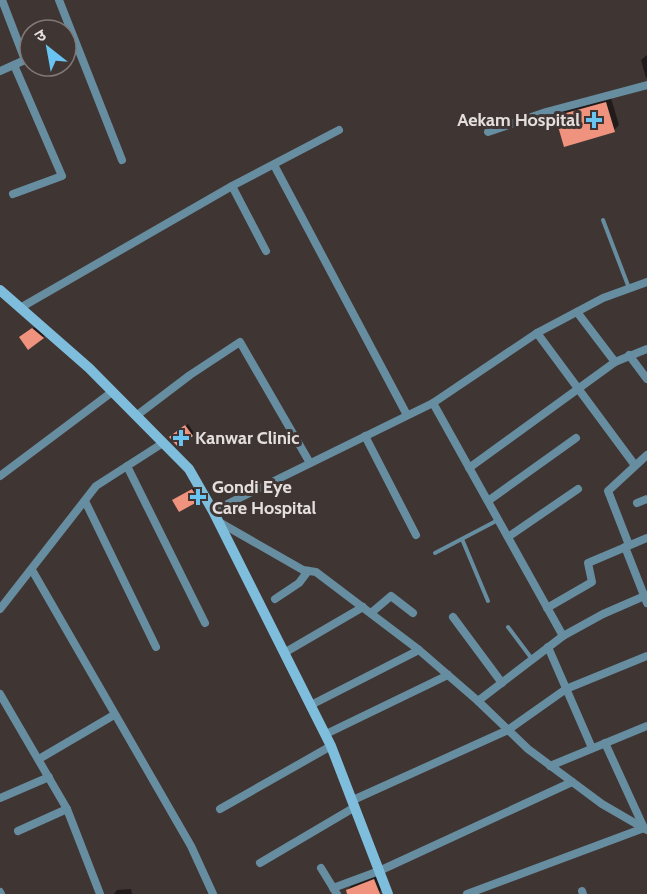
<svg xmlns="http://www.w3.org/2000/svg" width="647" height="894" viewBox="0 0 647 894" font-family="Cabin,'Noto Sans Devanagari',sans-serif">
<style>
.shadow{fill:#0007}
.building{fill:#ef937f}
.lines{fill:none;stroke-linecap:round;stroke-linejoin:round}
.lane{stroke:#678da1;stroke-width:4}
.street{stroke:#678da1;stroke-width:8}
.secondary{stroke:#7fbddd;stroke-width:10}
.poi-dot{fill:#69c4f1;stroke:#3f3533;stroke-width:2}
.labels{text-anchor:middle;stroke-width:6;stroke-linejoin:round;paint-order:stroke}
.poi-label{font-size:18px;font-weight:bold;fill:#e4dedd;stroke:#3f3533;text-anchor:start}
</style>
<rect width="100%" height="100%" fill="#3f3533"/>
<g class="shadow">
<path d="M647,55V77L646,78L641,60Z"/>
<path d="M611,98L619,125L614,130L556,116L562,111Z"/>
<path d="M35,327L45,335L43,337L23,335Z"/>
<path d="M188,424L194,433L192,435H173Z"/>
<path d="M196,486L201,496L198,500H174Z"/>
<path d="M378,876L383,888L379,892L349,894L348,890L351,886Z"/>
<path d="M131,889L132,894H114L117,890Z"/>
</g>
<g class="building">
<path d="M606,102L615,132L564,147L555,116Z"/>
<path d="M32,328L44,338L28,350L19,337Z"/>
<path d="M185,425L193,436L178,447L169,437Z"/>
<path d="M192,489L199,501L179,512L172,500Z"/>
<path d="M374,879L380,894H347L346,890Z"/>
</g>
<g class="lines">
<g class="lane">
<path d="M603,220L629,288"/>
<path d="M462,539L488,601"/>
<path d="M435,553L498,520"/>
<path d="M508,627L532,659"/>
</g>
<g class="street">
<path d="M59,0L122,160"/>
<path d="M0,71L25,60L2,0"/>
<path d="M488,132L546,112L647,85"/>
<path d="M274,165L407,415"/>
<path d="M232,186L266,251"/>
<path d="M13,194L62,176L14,65"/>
<path d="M20,308L232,186L339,130"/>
<path d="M577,312L615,362"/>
<path d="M537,333L634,464"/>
<path d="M629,355L647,379"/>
<path d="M433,403L563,636"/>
<path d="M136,416L190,375L240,342L310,463"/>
<path d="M365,436L416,535"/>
<path d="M127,466L205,623"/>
<path d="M469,468L615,362L647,349"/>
<path d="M0,476L112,392"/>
<path d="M85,501L156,647"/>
<path d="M488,501L576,438"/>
<path d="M637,503L647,499"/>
<path d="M213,511L433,403L537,333L603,298L647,282"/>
<path d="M219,522L303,570L316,572L419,650"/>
<path d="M508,537L578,489"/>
<path d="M629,545L608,491L647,455"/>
<path d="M625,547L647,603"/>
<path d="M32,570L191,846L213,894"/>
<path d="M275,599L299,583L308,571"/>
<path d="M547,608L592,582L588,563L647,538"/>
<path d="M0,609L96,486L163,443"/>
<path d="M371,613L391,596L413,613"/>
<path d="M453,617L502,683"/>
<path d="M548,647L592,748"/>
<path d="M284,653L363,607"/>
<path d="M0,694L67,809L100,894"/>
<path d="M478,701L563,636L603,614L647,595"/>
<path d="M311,705L419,650L478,701L528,749L602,804L647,830"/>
<path d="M326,734L448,675"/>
<path d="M39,759L114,715"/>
<path d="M550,766L647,726"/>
<path d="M0,798L49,777"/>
<path d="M353,800L508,730L566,689L647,656"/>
<path d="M220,809L331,746"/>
<path d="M18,831L67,809"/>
<path d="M260,863L355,807"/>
<path d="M321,868L337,894"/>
<path d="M333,888L379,871L572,782"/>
<path d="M582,891L583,894"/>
<path d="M0,892L1,894"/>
<path d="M467,894L644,828L605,743"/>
</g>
<path class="secondary" d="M0,290L89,368L189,469L213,511L331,746L388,894"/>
</g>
<g class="poi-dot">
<path d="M591 111h6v6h6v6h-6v6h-6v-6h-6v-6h6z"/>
<path d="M178 429h6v6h6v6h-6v6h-6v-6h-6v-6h6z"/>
<path d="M195 488h6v6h6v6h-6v6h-6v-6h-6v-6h6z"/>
</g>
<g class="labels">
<g class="poi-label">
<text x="580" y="126" text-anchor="end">Aekam Hospital</text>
<text x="195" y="444">Kanwar Clinic</text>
<text x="212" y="493">Gondi Eye<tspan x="212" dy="21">Care Hospital</tspan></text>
</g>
</g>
<g transform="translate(48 48) rotate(329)"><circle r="28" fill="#3f3533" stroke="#817977" stroke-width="1.5"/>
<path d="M0-4.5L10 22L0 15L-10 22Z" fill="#69c4f1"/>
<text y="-9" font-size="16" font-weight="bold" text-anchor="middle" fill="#e4dedd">उ</text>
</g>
</svg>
